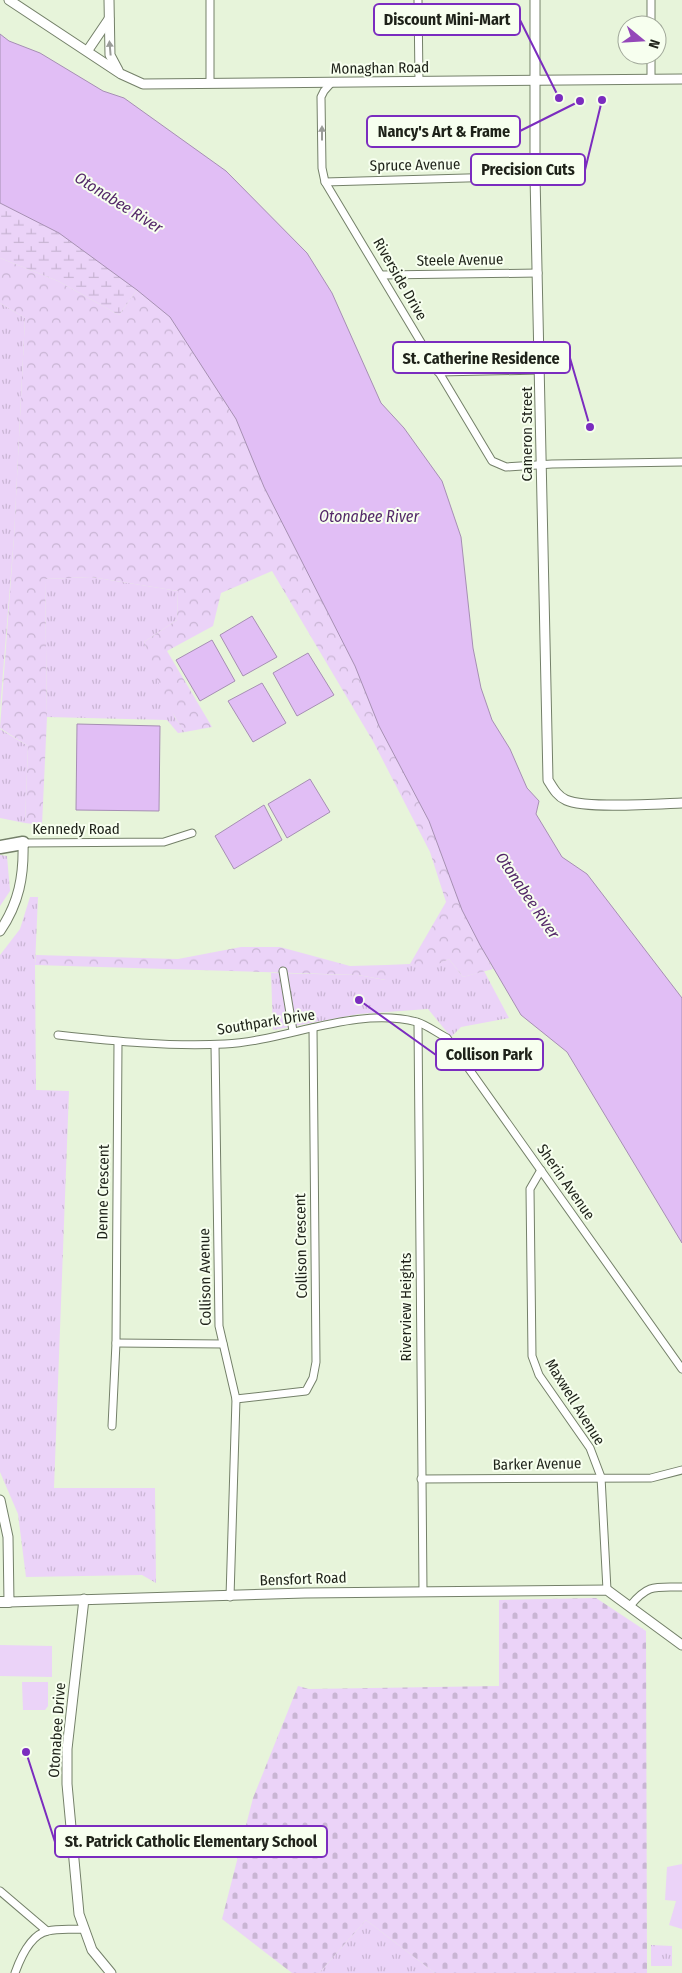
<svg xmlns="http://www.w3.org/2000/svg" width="682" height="1973" viewBox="0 0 682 1973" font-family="'Fira Sans Condensed',sans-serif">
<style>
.grass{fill:url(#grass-tufts)}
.forest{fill:url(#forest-crowns)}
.wetland{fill:url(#wetland-marsh)}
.cemetery{fill:url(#cemetery-stones)}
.garden{fill:#ebd3f8}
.water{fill:#e1bef5;stroke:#a68fb3}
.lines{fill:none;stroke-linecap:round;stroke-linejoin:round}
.minor-casing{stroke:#748069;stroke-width:9}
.tertiary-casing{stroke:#748069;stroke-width:11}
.secondary-casing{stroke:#748069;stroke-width:12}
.motorway-casing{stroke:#748069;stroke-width:15}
.minor{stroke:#fff;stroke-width:7}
.tertiary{stroke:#fff;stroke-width:9}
.secondary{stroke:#fff;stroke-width:10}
.motorway{stroke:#fff;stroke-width:12}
.oneway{fill:#9a9c98}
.labels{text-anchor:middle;stroke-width:4;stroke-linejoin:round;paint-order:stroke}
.street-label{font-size:15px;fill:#1e2219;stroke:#f7ffef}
.water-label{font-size:16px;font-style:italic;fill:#542969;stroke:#f7ffef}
.leader{fill:none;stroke:#7b2cbf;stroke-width:2}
.callout-dot{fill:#7b2cbf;stroke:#f7ffef;stroke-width:2}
.callout{fill:#f7ffef;stroke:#7b2cbf;stroke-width:2}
.callout-label{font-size:16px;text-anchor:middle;font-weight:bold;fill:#1e2219}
</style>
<defs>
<pattern id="grass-tufts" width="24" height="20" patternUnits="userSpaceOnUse" patternTransform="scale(1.25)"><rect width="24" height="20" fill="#ebd3f8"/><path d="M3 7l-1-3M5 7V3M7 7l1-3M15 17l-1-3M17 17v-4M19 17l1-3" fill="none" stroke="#c9b5d4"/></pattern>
<pattern id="forest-crowns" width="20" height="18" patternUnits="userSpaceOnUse" patternTransform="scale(1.25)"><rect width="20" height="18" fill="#ebd3f8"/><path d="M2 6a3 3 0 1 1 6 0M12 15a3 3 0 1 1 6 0" fill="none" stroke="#c9b5d4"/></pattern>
<pattern id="wetland-marsh" width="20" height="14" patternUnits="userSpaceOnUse" patternTransform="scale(1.25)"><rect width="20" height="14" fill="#ebd3f8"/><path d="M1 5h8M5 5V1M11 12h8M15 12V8" fill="none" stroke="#c9b5d4"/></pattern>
<pattern id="cemetery-stones" width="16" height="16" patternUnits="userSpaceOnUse" patternTransform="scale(1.25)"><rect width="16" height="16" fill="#ebd3f8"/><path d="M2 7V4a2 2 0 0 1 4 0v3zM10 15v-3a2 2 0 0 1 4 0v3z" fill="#c9b5d4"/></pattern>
</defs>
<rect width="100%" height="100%" fill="#e7f4da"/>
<g class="grass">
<path d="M0,303L25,318L14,537L0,709Z"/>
<path d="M91,577L178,591L177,620L144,642L175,718L185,732L178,733L167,720L47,717L45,579Z"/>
<path d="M0,729L28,746L25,823L0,818Z"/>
<path d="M0,855L7,856L10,891L0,906Z"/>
<path d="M30,897H38L35,965L36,1090L69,1091L54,1488H155L156,1583L142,1575L26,1577L18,1514L0,1472V955L20,929Z"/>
<path d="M449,959L463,977L484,971L509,1018L461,1027L451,1037L428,1009L359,1014L273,1030L271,973L358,975L385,980L386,965L410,964L426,969Z"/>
<path d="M366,1920L435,1973H319Z"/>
<path d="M651,1945L672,1946V1966H651Z"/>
</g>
<g class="forest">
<path d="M0,258L58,281L119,315L137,290L170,317L236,419L264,487L355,666L379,726L429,821L462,910L493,969L463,977L449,959L426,970L410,964L446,902L430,852L374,743L272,571L221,593L213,626L167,651L212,727L185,732C165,706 155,673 144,642L177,620L178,591L91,577L45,579L47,717L42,825L25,823L28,746L0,728L14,537L25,318L0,303Z"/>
<path d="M241,947H280L350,966L386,965V980L358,975L35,965L36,955L178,959Z"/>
</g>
<path class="wetland" d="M0,203L59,233L137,290L119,315L58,281L0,258Z"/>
<path class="cemetery" d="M596,1598L646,1631L647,1973H435L366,1920L319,1973H292L222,1919L253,1798L298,1686L309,1689L499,1686V1600Z"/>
<g class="garden">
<path d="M0,1645L52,1646V1677L0,1676Z"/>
<path d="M22,1682H48V1706L45,1710H23Z"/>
<path d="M682,1864V1929L669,1925L676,1901L665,1900L667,1867Z"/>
</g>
<g class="water">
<path d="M0,34L9,41L40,53L103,91L124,98L226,171L307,253L332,293L381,403L404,428L442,481L461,537L473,648L481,688L492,720L510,749L527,788L539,801L536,814L562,857L587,874L682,998V1243L567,1052L521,1015L480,945L462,910L429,821L379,726L355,666L264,487L236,419L170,317L137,290L59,233L0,203Z"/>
<path d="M252,616L277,657L243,676L220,635Z"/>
<path d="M212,640L235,681L200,701L176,660Z"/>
<path d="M308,653L334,695L297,716L273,673Z"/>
<path d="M262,683L286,723L253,742L228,701Z"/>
<path d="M77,724L160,726L159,811L76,810Z"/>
<path d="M310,779L330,812L287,838L268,804Z"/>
<path d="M264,805L282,840L234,869L215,836Z"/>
</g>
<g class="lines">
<defs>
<g id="minor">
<path d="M418,0L419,81"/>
<path d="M651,0V25"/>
<path d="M651,79V55"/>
<path d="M332,82L324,91L321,97L322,168L325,182L492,461L506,467L552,464L682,462"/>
<path d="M210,83V0"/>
<path d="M325,182L535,176"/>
<path d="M382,275L538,273"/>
<path d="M438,372L541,370"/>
<path d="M23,843L164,842L192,833"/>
<path d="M283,971L293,1031"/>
<path d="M418,1023L423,1591"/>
<path d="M58,1035C113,1041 170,1047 225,1044C286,1041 355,1006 417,1022C427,1025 437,1033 447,1038L682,1369"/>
<path d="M215,1045L219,1326L236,1399L230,1597"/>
<path d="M541,1170L530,1189L532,1356L539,1375L590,1448L601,1477L607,1590"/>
<path d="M116,1343L223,1344"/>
<path d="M236,1399L306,1391L313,1378L316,1362L313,1028"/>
<path d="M112,1426L116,1343L118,1042"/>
<path d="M421,1479L651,1478L682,1470"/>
<path d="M630,1606C648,1584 655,1587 682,1587"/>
<path d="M0,1891L47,1931"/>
<path d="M15,1973C20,1959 31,1934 48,1931C59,1928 73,1930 84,1929"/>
</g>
<g id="tertiary">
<path d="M9,0L121,74L143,84L682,79"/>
<path d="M109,0L110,55L118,70"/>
<path d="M535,0V176L548,780C553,788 557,796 566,800C585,809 657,804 682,803"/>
<path d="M88,50L109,19"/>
<path d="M0,931C19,903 24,876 23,843"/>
<path d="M0,1500L8,1537L9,1602L305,1593L607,1590L682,1645"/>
<path d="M84,1599L67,1749V1784L79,1914L92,1950L111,1973"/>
</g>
<path id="secondary" d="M0,1602H9"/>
<path id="motorway" d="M0,847L23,843"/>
</defs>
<use href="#minor" class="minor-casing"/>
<use href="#tertiary" class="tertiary-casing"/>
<use href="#secondary" class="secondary-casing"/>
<use href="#motorway" class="motorway-casing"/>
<use href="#minor" class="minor"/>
<use href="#tertiary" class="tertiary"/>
<use href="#secondary" class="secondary"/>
<use href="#motorway" class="motorway"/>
</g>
<defs><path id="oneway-solid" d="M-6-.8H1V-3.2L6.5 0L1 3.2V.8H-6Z" transform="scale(1.25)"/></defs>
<g class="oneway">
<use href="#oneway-solid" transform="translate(110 48) rotate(-95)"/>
<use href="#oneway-solid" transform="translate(322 133) rotate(-90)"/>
</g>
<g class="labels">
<g class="street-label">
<text transform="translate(380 68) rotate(-1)" y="5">Monaghan Road</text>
<text transform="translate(415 165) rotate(-1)" y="5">Spruce Avenue</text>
<text transform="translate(460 260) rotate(-1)" y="5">Steele Avenue</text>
<text transform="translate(400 279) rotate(60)" y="5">Riverside Drive</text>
<text transform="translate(527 434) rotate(-90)" y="5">Cameron Street</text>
<text x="76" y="834">Kennedy Road</text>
<text transform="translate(266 1022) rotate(-9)" y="5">Southpark Drive</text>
<text transform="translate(566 1182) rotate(55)" y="5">Sherin Avenue</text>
<text transform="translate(103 1192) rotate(-89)" y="5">Denne Crescent</text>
<text transform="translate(301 1246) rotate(-91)" y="5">Collison Crescent</text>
<text transform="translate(205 1277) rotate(-91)" y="5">Collison Avenue</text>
<text transform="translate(406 1307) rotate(-90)" y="5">Riverview Heights</text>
<text transform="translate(575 1402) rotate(58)" y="5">Maxwell Avenue</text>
<text transform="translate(537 1464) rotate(-1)" y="5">Barker Avenue</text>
<text transform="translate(303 1579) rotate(-2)" y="5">Bensfort Road</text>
<text transform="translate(57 1730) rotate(-86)" y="5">Otonabee Drive</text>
</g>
<g class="water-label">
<text transform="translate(119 202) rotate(32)" y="6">Otonabee River</text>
<text x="369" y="522">Otonabee River</text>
<text transform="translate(528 895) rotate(56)" y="6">Otonabee River</text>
</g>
</g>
<path class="leader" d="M559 98L520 20M580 101L520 131M602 100L585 170M590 427L570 358M359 1000L436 1055M26 1752L55 1842"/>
<g class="callout-dot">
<circle cx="559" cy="98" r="5"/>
<circle cx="580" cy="101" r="5"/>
<circle cx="602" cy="100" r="5"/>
<circle cx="590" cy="427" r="5"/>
<circle cx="359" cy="1000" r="5"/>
<circle cx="26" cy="1752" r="5"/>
</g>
<g class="callout">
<rect x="374" y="4" width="146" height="31" rx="5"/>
<rect x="367" y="116" width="153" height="31" rx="5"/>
<rect x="471" y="154" width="114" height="31" rx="5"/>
<rect x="393" y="342" width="177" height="31" rx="5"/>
<rect x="436" y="1039" width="107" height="31" rx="5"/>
<rect x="55" y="1826" width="272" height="31" rx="5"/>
</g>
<g class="callout-label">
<text x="447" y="25">Discount Mini-Mart</text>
<text x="444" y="137">Nancy's Art &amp; Frame</text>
<text x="528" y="175">Precision Cuts</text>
<text x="481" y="364">St. Catherine Residence</text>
<text x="489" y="1060">Collison Park</text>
<text x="191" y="1847">St. Patrick Catholic Elementary School</text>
</g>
<g transform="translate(642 40) rotate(108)"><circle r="24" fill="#f7ffef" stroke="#a0a799"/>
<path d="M0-4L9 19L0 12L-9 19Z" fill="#9448b9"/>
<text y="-8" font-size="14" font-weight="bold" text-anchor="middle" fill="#1e2219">N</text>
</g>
</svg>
